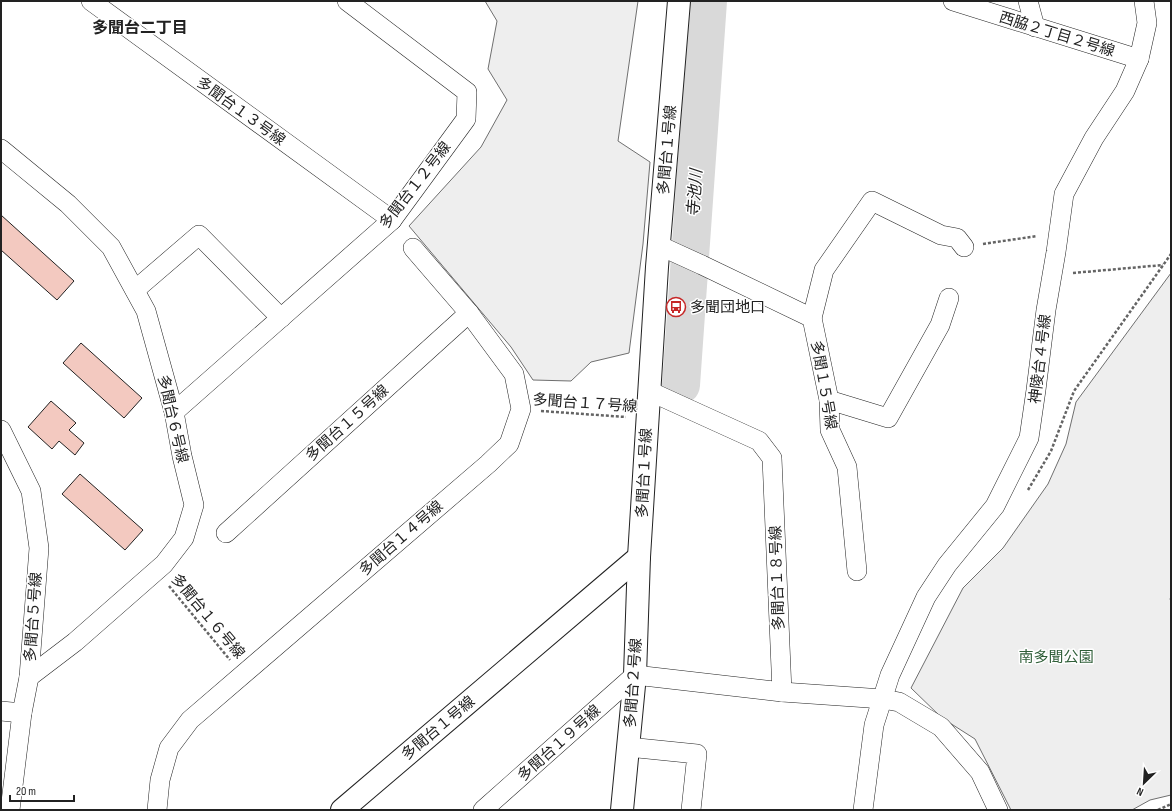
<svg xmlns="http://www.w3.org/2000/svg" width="1172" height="811" viewBox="0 0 1172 811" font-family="'Sofia Sans Condensed','Noto Sans JP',sans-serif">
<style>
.green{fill:#eee;stroke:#6f6f6f}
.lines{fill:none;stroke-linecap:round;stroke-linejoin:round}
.river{stroke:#d9d9d9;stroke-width:38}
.building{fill:#f3c9c0;stroke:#222}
.street-casing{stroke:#222;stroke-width:20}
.secondary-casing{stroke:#222;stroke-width:24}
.path{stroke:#646464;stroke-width:2.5;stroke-dasharray:3 2;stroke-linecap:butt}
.street{stroke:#fff;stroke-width:19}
.secondary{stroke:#fff;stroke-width:22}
.labels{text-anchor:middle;stroke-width:3;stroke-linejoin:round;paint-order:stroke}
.street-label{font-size:15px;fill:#222;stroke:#fff}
.poi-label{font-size:15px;fill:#222;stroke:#fff;text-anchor:start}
.park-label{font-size:15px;fill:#2f5e38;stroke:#fff}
.neighbourhood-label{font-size:16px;font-weight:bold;fill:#222;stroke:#fff}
.water-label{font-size:16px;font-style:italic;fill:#222;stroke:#fff}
</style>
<rect width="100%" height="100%" fill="#fff"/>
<g class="green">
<path d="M485,1H638L618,141L650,162L643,244L629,353L591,362L571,381L533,380L511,347L409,226L481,147L507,100L488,69L497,21Z"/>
<path d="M1171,273V795L1150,800L1132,810H1011L975,739L942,718L911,688L963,588L1003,548L1048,484L1066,444L1076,402Z"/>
</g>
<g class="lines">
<path class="river" d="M681,385L708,1"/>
</g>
<g class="building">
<path d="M1,215L74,281L57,300L1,250Z"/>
<path d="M81,343L142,398L124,418L63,363Z"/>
<path d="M51,401L76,423L69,430L84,443L75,455L59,441L52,449L28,427Z"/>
<path d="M80,474L143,530L125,550L62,494Z"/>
</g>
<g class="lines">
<defs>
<g id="street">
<path d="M91,1L392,220"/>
<path d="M953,1L1139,59"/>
<path d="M1028,1L1035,27"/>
<path d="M1,149L68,204L111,247L146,311L174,412L182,456L194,505L184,538L164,564L75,642L29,677"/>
<path d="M658,245L702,265L812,318L829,400L830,430L847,467L857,571"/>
<path d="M135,290L199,235L281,318"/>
<path d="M812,318L824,270L872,201L941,235L957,238L964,247"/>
<path d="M829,400L888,418L940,325L949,298"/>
<path d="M174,412L392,220L466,119L467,92L347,1"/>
<path d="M1,430L31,491L39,548L29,677L22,713L10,810"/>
<path d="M226,533L469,313"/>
<path d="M782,692L883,699L899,702L941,727L980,772L998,810"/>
<path d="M1,711L22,713"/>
<path d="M628,747L697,754L691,810"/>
<path d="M157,810L160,780L169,748L190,720L488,464L509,444L521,409L514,374L469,313L413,248"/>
<path d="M483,810L635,675L782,692L772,458L759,441L649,391"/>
<path d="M863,810L874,725L890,675L926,597L947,565L995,506L1029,438L1036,390L1046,310L1056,252L1064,194L1094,138L1125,91L1139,59L1147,23L1144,1"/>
</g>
<g id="secondary">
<path d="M342,810L639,557"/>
<path d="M622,810L635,675L639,557L657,267L679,1"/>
</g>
</defs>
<use href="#street" class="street-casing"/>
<use href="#secondary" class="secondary-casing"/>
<g class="path">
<path d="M983,244L1037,236"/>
<path d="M1073,273L1163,265"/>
<path d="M541,411L626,417"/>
<path d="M1028,490L1051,451L1074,391L1171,254"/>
<path d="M169,586L230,660"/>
<path d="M1171,598V600"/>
<path d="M1158,810L1171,804"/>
</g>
<use href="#street" class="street"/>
<use href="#secondary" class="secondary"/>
</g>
<defs>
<symbol id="bus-ring" viewBox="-11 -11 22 22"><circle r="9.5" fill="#fff" stroke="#c62828" stroke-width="1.5"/><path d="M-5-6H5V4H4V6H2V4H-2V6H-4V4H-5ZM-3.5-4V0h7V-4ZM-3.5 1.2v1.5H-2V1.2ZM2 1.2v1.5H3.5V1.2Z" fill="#c62828"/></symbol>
</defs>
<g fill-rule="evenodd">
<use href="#bus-ring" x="665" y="296" width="22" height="22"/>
</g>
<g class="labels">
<g class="street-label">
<text transform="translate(1057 34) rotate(17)" y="5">西脇２丁目２号線</text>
<text transform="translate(241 111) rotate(36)" y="5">多聞台１３号線</text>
<text transform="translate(667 150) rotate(-85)" y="5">多聞台１号線</text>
<text transform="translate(415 185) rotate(-52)" y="5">多聞台１２号線</text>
<text transform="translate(1040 359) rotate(-83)" y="5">神陵台４号線</text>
<text transform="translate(824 385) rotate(80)" y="5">多聞１５号線</text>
<text transform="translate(585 403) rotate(4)" y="5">多聞台１７号線</text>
<text transform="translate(173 419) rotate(77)" y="5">多聞台６号線</text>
<text transform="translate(347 423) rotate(-42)" y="5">多聞台１５号線</text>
<text transform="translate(644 473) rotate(-87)" y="5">多聞台１号線</text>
<text transform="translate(401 538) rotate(-41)" y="5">多聞台１４号線</text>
<text transform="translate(777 578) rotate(-92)" y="5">多聞台１８号線</text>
<text transform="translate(208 616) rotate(50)" y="5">多聞台１６号線</text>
<text transform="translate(33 617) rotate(-86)" y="5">多聞台５号線</text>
<text transform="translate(633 683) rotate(-86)" y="5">多聞台２号線</text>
<text transform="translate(438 728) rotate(-40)" y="5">多聞台１号線</text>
<text transform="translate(559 743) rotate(-42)" y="5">多聞台１９号線</text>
</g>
<g class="poi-label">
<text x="690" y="312">多聞団地口</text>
</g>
<g class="park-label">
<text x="1056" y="662">南多聞公園</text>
</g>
<g class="neighbourhood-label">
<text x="140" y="33">多聞台二丁目</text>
</g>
<g class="water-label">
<text transform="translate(694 193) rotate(-86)" y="6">寺池川</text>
</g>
</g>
<rect width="1172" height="811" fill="none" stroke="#222222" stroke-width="4"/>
<g transform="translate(1144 783) rotate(205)" stroke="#ffffff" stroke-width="3" paint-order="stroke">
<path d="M0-3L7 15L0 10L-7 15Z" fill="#222222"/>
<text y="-6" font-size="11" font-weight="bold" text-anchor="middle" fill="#222222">N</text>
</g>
<path d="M10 795v6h64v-6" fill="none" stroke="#222222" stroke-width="2"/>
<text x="16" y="795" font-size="12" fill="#222222" stroke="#ffffff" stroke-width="3" paint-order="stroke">20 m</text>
</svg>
